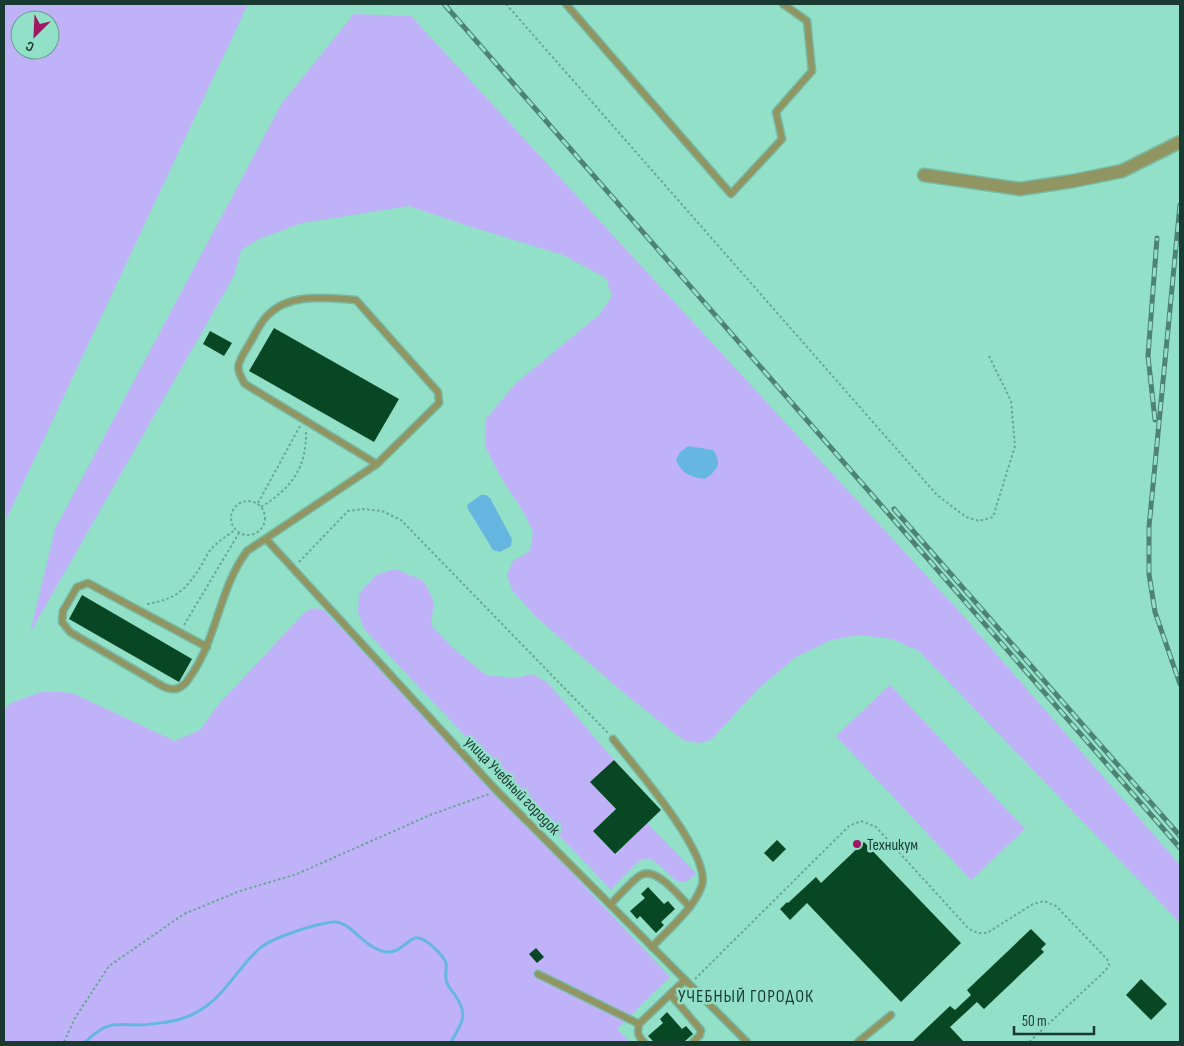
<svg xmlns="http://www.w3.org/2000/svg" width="1184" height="1046" viewBox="0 0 1184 1046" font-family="'Sofia Sans Condensed',sans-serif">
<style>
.green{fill:#c0b2f9;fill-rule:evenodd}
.water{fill:#65b7e2}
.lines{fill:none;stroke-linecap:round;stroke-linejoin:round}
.stream{stroke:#65b7e2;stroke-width:3}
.building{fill:#084724}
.service-casing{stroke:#77bba7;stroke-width:9}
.minor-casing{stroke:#77bba7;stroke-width:15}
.path{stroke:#68a794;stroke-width:2;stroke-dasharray:2.5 2.5;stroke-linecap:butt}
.service{stroke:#909561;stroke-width:6}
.minor{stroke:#909561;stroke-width:12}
.rail-casing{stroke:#4e8273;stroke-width:5}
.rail{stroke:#92e0c8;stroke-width:3;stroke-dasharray:9;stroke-linecap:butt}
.poi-dot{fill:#a01864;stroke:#92e0c8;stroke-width:2}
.labels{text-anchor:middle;stroke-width:5;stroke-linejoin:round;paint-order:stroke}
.street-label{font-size:16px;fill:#193a31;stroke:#92e0c8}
.poi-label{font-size:16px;fill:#193a31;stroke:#92e0c8;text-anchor:start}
.neighbourhood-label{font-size:18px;letter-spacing:1px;fill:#193a31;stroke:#92e0c8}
</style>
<rect width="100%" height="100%" fill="#92e0c8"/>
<g class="green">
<path d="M4,4H248L4,524ZM20,20H50V50H20Z"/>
<path d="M354,14L411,16L958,610L1180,865V923L919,651L892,639L860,635L831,640L796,657L759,688L711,740L698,743L683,740L619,689L536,617L512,590L507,575L513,561L530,551L533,532L524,513L500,476L485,446L486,419L516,383L599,315L612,296L606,278L563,255L465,225L409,206L302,223L259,239L241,250L234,276L30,633L55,529L282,103Z"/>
<path d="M395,569L424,581L434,602L431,625L453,648L486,675L516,678L532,674L547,682L614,760L591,782L616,809L593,831L615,854L647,823L696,873C693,876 690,880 687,881C673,890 658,851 641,860C632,866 619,882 611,890L364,629L358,611L359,594L376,575Z"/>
<path d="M313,608L324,610L670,977L617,1029L630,1042H4V710L13,702L44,691L72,693L175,741L200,730L219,704L304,613Z"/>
<path d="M890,685L1025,829L971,880L836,736Z"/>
</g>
<g class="water">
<path d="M688,446L713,450C723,464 717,470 705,479C690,477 682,474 676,460L680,452Z"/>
<path d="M481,495H486L490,498L512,539L511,546L500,552L493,550L468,509L467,505Z"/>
</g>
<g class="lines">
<path class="stream" d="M85,1042C91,1037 99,1029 106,1027C117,1023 125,1025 136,1025C147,1025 172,1022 181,1019C222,1006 231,974 259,949C272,937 316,924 333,922C351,920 366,952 389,952C400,952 406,941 415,938C425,936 443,955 446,963C447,968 445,974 446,979C447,986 451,989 455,995C469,1015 462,1023 451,1042"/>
</g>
<g class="building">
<path d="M274,328L399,399L374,442L249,371Z"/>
<path d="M210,331L232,343L224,356L203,344Z"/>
<path d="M82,595L192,659L179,682L69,619Z"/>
<path d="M614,760L661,810L615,854L593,831L616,809L590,782Z"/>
<path d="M777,840L786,849L773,862L764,853Z"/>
<path d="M864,842L961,943L901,1002L807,903L790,920L780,909L787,902L788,903L816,877L821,883Z"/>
<path d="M648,887L664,904L668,901L675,909L661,922L664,925L656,933L640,916L637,919L630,911L645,898L641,894Z"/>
<path d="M1031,929L1046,944L1041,949L1044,952L984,1009L977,1002L950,1027L964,1042H912L950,1006L955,1010L971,995L967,990Z"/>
<path d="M536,948L544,957L537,963L529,954Z"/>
<path d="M1141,979L1167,1004L1151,1020L1126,995Z"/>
<path d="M667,1012L682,1029L686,1026L693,1034L684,1042H654L648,1036L663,1023L660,1019Z"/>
</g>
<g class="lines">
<defs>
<g id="service">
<path d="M566,4L731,194L782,139L776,112L812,71L807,21L783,4"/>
<path d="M266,539L497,791L747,1042"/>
<path d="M207,647L88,583L77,587L63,611L62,622L70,632L164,687C170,689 176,691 182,686C186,684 189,678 192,674C217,637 220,587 247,551L377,464L439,403L438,392L356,300C327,298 289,292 267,316C259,324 254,337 248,346C238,363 234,367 245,384L377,464"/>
<path d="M613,739C633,765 711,853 702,885C696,906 667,931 652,947"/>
<path d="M610,905C618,897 632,880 641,875C656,866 680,897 690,907"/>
<path d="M538,974L639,1024C637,1033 638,1036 644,1042"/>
<path d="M670,994L701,1030L700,1035L693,1042"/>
<path d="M639,1024L685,980"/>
<path d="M858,1042L891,1015"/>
</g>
<path id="minor" d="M924,175L1020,189L1073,181L1122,171L1180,142"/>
</defs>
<use href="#service" class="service-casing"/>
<use href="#minor" class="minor-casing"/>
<g class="path">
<path d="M506,4L937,495L966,517L979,521L993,517L1015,446L1011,401L989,356"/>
<circle cx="248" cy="518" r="17"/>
<path d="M258,503L300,426"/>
<path d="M261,507C293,487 307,467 306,429"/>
<path d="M299,562L348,511L364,509L382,511L401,520L608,733"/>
<path d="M147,604C176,599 185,591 201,566C204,561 207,554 211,549C218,542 226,536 235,530"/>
<path d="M184,625L239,533"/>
<path d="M695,979L849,826L861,821L876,827L969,929L978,933H987L1033,904L1044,901L1056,906L1107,959L1109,965L1106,970L1029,1042"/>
<path d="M64,1042L75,1018L109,966L184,914L240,891L297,874L430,815L489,794"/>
</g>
<use href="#service" class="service"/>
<use href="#minor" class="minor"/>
<defs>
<g id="rail">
<path d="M444,4L1180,848"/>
<path d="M1180,205L1149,527V574L1155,612L1180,684"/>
<path d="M1155,420L1148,356L1157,238"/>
<path d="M894,509L1180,836"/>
</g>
</defs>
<use href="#rail" class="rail-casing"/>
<use href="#rail" class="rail"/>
</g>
<circle class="poi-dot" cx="857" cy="844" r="5"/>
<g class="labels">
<g class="street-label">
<text transform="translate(513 785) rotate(46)" y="6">улица Учебный городок</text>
</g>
<g class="poi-label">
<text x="867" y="850">Техникум</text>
</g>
<g class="neighbourhood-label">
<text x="746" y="1002">УЧЕБНЫЙ ГОРОДОК</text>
</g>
</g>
<rect width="1184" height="1046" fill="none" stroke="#193a31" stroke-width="10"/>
<g transform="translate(35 35) rotate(204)"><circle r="24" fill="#92e0c8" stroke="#629e8c"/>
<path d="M0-4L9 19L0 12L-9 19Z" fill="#a01864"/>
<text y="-8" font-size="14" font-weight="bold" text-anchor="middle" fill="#193a31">С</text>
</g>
<path d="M1014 1026v8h80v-8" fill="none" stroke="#193a31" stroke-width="2.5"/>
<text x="1022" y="1026" font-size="15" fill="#193a31" stroke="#92e0c8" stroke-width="4" paint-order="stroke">50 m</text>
</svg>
